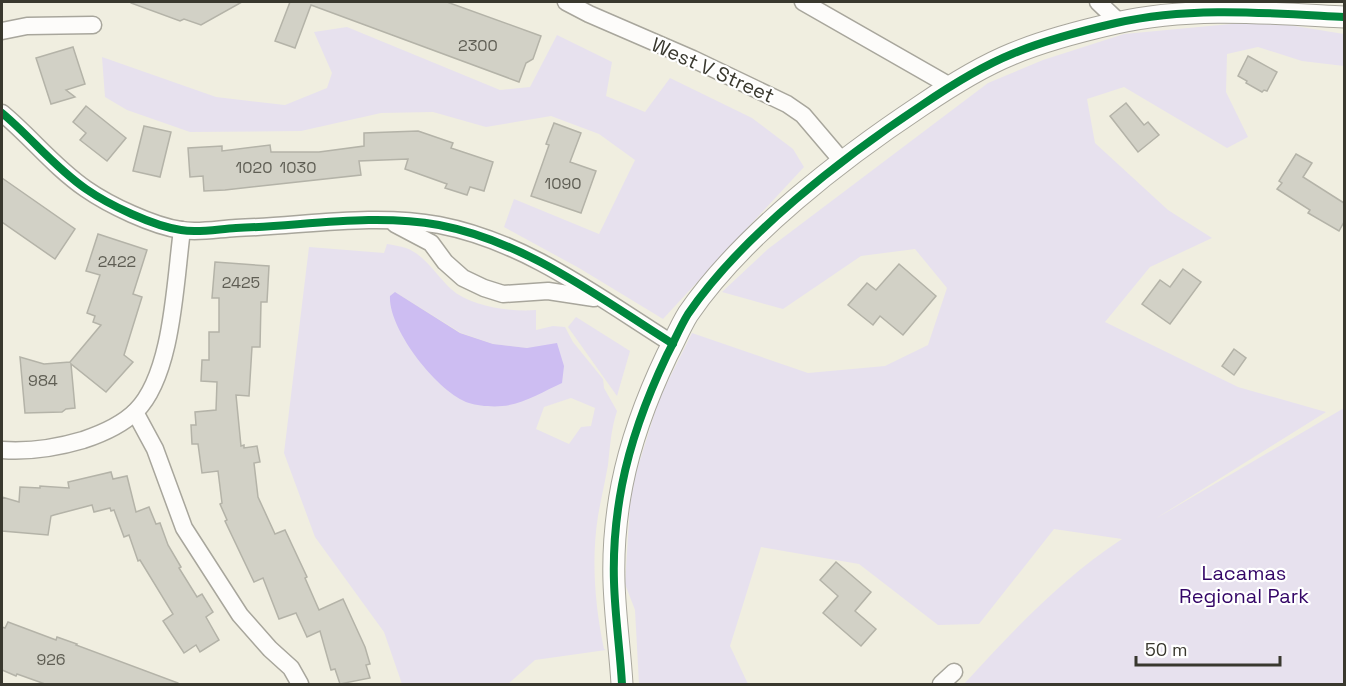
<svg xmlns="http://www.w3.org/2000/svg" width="1346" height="686" viewBox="0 0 1346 686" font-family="'Space Grotesk',sans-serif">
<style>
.green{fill:#e7e1ee;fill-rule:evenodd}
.water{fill:#cdbdf2}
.building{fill:#d2d1c6;stroke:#b4b3a8;stroke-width:1.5}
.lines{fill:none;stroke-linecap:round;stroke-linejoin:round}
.minor-casing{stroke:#a8a69c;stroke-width:19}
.tertiary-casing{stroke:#a8a69c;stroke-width:23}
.minor{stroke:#fdfcfa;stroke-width:16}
.tertiary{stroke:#fdfcfa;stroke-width:21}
.cycleway-casing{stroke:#fff;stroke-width:11}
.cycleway{stroke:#00873e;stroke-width:8}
.labels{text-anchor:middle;stroke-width:4.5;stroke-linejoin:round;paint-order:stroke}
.number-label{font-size:16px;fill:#5f5e54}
.street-label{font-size:20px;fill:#39382e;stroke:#fff}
.park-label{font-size:20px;fill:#340667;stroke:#fff}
</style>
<rect width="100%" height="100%" fill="#f0eee0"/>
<g class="green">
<path d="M1263,21L1344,34V66L1302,61L1258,47L1227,54L1226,92L1248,137L1227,148L1124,87L1087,99L1095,143L1168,210L1212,238L1150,267L1105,322L1238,387L1326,412L1155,519L1344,408V684H964C1013,631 1061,579 1122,539L1054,529L979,624L938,625L859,564L761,547L730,646L748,684H639L635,610L625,584L631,489L659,399L692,333L808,373L885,366L928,345L947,288L915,249L861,256L783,309L722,292L768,249L988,83L1043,60L1124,34Z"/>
<path d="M347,27L500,90L530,87L557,35L612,62L606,96L645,112L670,78L752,118L793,149L804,167L663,319L579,268L504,227L514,199L599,234L635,160L599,134L551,116L486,127L433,112L381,113L301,131L190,132L127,110L105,97L102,57L216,97L285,105L327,88L332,73L314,32Z"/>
<path d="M387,244C393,245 400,246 406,248C425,255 437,276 451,289C471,307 511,312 536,310V330L553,326L565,327L573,342L603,379L604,388L617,411C611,429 610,447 608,465C605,482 601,499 598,516C591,560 595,606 604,649L606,650L535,660L508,684H402L384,632L315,537L284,453L309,247L384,253ZM395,292L461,333L493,344L527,348L503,406ZM571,398L595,408L591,426L581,427L569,444L536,429L544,407Z"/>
<path d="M576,317L630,351L617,396L568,327Z"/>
</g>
<path class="water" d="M395,292L460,333L493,344L527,348L557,343L564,366L562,383C544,391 522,405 502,406C493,407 478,406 469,403C438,393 388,329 390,296Z"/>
<g class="building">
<path d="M131,2H242L201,25L184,19L180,21L131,3Z"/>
<path d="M290,2H447L541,36L533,59L526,63L519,82L311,5L295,48L275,41Z"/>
<path d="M73,47L85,84L66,90L75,97L51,104L36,58Z"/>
<path d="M1248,56L1277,72L1267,91L1264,90L1262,92L1246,83L1247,81L1238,76Z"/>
<path d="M1126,103L1144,125L1148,122L1159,135L1138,152L1110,116Z"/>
<path d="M86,106L126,138L107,161L80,140L86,133L73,122Z"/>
<path d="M554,123L581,133L570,162L596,171L581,213L531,196L549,145L546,144Z"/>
<path d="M144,126L171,132L160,177L133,171Z"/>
<path d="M418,131L453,143L451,148L493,162L484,191L470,187L467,195L445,188L447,184L405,169L408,159L359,161L361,175L225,190L204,191L203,176L190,177L188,148L222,146V151L270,145L271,152H319L364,146V133Z"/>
<path d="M1296,154L1312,163L1303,177L1344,203V222L1339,231L1308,213L1310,210L1277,189L1282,183L1279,181Z"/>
<path d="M2,178L75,229L55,259L2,222Z"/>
<path d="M98,234L147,250L133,294L142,297L124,355L133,362L106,392L71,364L75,408L66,409L62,412L25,413L20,357L44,364L70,362L101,325L93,322L95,316L87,313L100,275L86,271Z"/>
<path d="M215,262L269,266L267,302H261L260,347H252L249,396L236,395L241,446L244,445V448L257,446L260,462L254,463L258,497L275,534L285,530L307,577L305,578L319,610L343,599L365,647L370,664L366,665L370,678L340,684L335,669L331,670L320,631L307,637L296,613L279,619L263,578L254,582L225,521L227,520L220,504L222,503L218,471L202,473L198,444H192L191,425H196L195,412L216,410L217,382L201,381L202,360H209V332H219V298H212Z"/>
<path d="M899,264L936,296L903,335L880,316L873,325L848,305L867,283L876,290Z"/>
<path d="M1183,269L1201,282L1170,324L1142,304L1160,280L1170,287Z"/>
<path d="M1234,349L1246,358L1234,375L1222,366Z"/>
<path d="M111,472L113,479L127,476L136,512L149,507L156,524L160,523L168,545L181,567L179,568L197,597L202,594L213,612L206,617L219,640L200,652L196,645L184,653L163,621L173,614L140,560L138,561L129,535L124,537L114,510L111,511L110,508L94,512L92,505L54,515L51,516L48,535L2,531V497L19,502L20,487L40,488V486L69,488L68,482Z"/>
<path d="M836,562L871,592L855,611L876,629L861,646L823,613L838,596L820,580Z"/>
<path d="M8,622L56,640L57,637L77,644L76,645L178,683V684H45L17,674L16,676L2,670V627L5,628Z"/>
</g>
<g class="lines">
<defs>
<g id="minor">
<path d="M566,2L589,14L693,59L787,104L803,115L843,162"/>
<path d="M803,2L950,86"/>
<path d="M1098,2L1119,22"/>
<path d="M2,31L27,26L93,25"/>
<path d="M2,113C31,137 54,167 86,189C109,205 153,226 181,230C198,233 218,229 236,228C303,226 372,213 439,225C527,242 598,297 673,344"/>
<path d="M395,224L431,243L445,262L463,278L484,288L503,294L548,291L594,298"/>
<path d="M135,412L155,449L184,528L240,615L270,649L291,668L300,684"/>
<path d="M2,450C30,452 56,448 83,440C101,434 122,425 136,411C173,374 175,281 182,230"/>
<path d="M941,684L954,672"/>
</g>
<path id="tertiary" d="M622,684C620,650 615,616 614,582C613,550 616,516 622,485C631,439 647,397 667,355C674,342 680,327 688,314C742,235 842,158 922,105C950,86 980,67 1012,54C1045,40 1081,31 1116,23C1190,6 1269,13 1344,17"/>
</defs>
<use href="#minor" class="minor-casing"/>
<use href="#tertiary" class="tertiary-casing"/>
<use href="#minor" class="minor"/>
<use href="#tertiary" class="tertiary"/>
<defs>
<g id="cycleway">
<path d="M2,113C31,137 54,167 86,189C109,205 153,226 181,230C198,233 218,229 236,228C303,226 372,213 439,225C527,242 598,297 673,344"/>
<path d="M622,684C620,650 615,616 614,582C613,550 616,516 622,485C631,439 647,397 667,355C674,342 680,327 688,314C742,235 842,158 922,105C950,86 980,67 1012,54C1045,40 1081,31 1116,23C1190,6 1269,13 1344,17"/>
</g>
</defs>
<use href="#cycleway" class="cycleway-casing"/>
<use href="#cycleway" class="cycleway"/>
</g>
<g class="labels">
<g class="number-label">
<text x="478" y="51">2300</text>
<text x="254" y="173">1020</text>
<text x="298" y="173">1030</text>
<text x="563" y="189">1090</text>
<text x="117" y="267">2422</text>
<text x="241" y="288">2425</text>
<text x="43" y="386">984</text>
<text x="51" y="665">926</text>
</g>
<g class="street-label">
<text transform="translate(713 70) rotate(24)" y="7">West V Street</text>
</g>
<g class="park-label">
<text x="1244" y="580">Lacamas<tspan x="1244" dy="23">Regional Park</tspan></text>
</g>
</g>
<rect width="1346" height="686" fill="none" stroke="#39382e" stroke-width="6"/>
<path d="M1136 656v9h144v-9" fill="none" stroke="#39382e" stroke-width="3"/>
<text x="1145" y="656" font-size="18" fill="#39382e" stroke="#ffffff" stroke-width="4.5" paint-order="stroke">50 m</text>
</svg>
